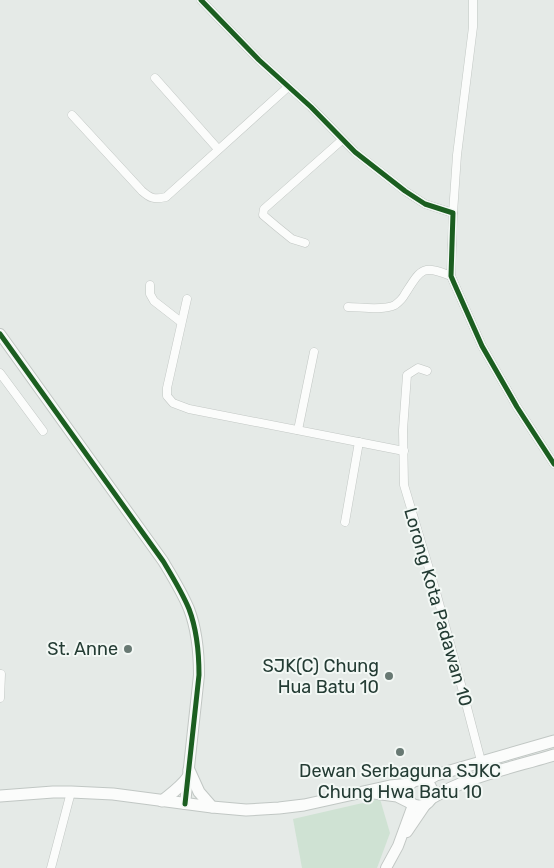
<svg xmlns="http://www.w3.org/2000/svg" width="554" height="868" viewBox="0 0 554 868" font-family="Rubik,sans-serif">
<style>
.green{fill:#cfe2d3}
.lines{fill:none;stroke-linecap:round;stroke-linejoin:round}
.minor-casing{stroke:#c2c7c4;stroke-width:9}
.tertiary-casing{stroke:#c2c7c4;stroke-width:12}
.secondary-casing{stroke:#c1c7c4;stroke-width:13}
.minor{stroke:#fbfcfb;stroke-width:8}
.tertiary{stroke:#fbfcfb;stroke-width:10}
.secondary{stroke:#fbfcfb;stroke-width:11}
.cycleway-casing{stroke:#f3f8f5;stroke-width:8}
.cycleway{stroke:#1b5e20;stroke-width:5}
.poi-dot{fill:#687973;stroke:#f3f8f5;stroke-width:2}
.labels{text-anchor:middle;stroke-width:4;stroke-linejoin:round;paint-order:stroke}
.street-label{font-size:18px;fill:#243c34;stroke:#f3f8f5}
.poi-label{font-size:18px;fill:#243c34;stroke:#f3f8f5;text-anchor:end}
</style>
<rect width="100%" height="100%" fill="#e5eae7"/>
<path class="green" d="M380,799L390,833L377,868H302L293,819Z"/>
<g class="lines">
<defs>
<g id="minor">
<path d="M201,0L259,60L311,107L355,152L405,191L425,204L453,213L451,276L454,283L482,346L517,407L554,464"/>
<path d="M155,78L218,149"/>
<path d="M72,115L142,191C150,198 154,200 166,197L288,87"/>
<path d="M453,213L457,155L473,27V0"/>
<path d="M305,243L292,239L276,226L263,215L264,209L342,140"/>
<path d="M150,285V294L154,301L181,322"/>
<path d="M187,299L167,388V396L173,403L189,409L404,451"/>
<path d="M348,307C361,307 383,311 395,305C399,302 403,298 405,294C421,269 422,264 451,276"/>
<path d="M427,371L418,368L407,375L403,430L404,485L436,592L457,669L481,761"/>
<path d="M0,373L43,431"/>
<path d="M298,430L314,352"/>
<path d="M345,522L359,442"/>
<path d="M0,698L1,674"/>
<path d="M51,868L71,792"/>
</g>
<g id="tertiary">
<path d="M0,334L163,561C172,576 182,592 189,609C197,630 199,652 199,675L185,804"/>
<path d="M407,832L426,804"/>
<path d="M386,868L398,846L413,805"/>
</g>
<g id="secondary">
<path d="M189,770L199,792L212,807"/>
<circle cx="419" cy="793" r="13"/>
<path d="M424,782L436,775L450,771L554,741"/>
<path d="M374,793L397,796L409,802"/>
<path d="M0,796L53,792H71L113,794L212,807L246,810L279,808L304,805L390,786L410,784"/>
<path d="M430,799C468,776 511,768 554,755"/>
<path d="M162,801C172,793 181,787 188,777"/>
</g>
</defs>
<use href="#minor" class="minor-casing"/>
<use href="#tertiary" class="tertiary-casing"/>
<use href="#secondary" class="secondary-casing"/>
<use href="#minor" class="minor"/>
<use href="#tertiary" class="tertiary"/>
<use href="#secondary" class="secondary"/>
<defs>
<g id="cycleway">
<path d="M201,0L259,60L311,107L355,152L405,191L425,204L453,213L451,276L454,283L482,346L517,407L554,464"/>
<path d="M0,334L163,561C172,576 182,592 189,609C197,630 199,652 199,675L185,804"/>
</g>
</defs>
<use href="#cycleway" class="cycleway-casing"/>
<use href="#cycleway" class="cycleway"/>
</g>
<g class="poi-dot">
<circle cx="128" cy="649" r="5"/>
<circle cx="389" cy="676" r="5"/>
<circle cx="400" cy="752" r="5"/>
</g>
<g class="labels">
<g class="street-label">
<text transform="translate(438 607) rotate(74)" y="6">Lorong Kota Padawan 10</text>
</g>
<g class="poi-label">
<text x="118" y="655">St. Anne</text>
<text x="379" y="672">SJK(C) Chung<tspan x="379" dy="21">Hua Batu 10</tspan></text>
<text x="400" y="777" text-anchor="middle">Dewan Serbaguna SJKC<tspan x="400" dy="21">Chung Hwa Batu 10</tspan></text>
</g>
</g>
</svg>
